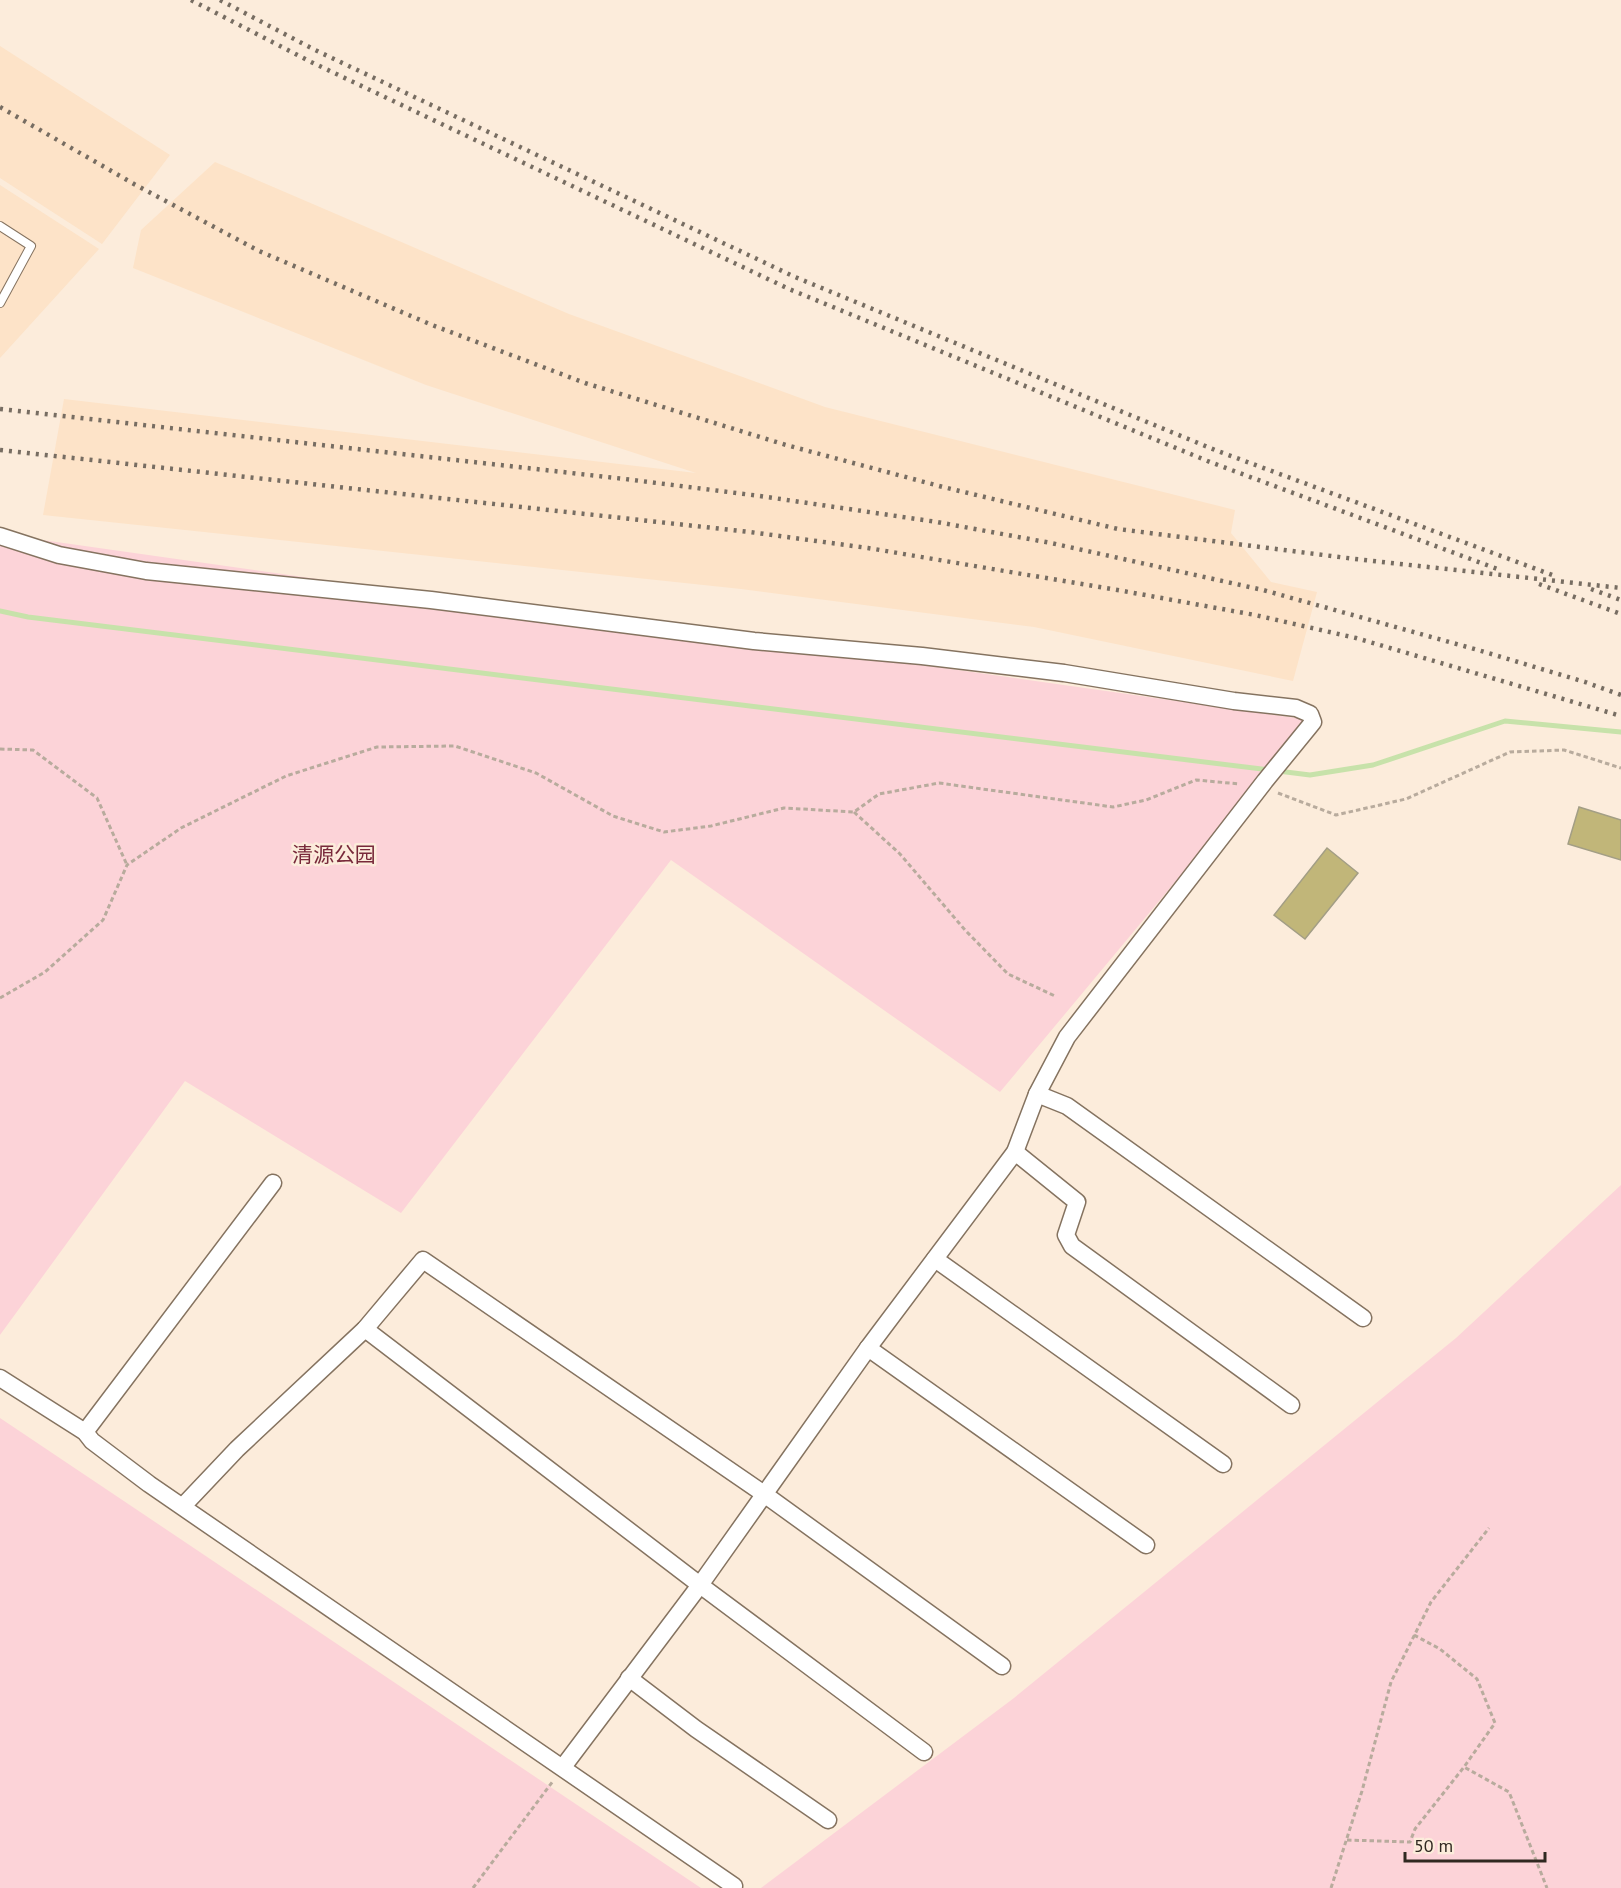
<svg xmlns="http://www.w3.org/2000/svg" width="1621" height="1888" viewBox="0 0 1621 1888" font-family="'PT Sans','Noto Sans SC',sans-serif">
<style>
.built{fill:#fde3c8}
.green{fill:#fcd3d8}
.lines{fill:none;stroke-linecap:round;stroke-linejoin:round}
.stream{stroke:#c7e2aa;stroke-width:5}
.building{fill:#c1b679;stroke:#a39e85;stroke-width:1.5}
.lane-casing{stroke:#857360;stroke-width:10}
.street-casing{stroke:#857360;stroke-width:19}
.path{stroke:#b8ab9d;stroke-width:3;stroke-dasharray:4.5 3;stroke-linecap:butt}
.lane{stroke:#fff;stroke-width:8}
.street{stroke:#fff;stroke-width:16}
.rail{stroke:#776d62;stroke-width:4.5;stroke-dasharray:3 6;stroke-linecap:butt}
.labels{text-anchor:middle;stroke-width:5;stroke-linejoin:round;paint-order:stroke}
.park-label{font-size:21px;fill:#78293a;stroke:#fcecdb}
</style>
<rect width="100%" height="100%" fill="#fcecdb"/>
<g class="built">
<path d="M0,46L170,155L102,244L0,178Z"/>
<path d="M215,162L569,314L825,407L1235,510L1231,533L1271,582L1317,592L1293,681L1034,627L741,589L43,515L64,399L696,473L426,385L133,268L141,230Z"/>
<path d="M0,185L99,249L0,358Z"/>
</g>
<g class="green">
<path d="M0,534L1310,720L1000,1092L671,860L401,1213L185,1081L0,1335Z"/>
<path d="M1621,1185V1888H761L1014,1698L1456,1338Z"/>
<path d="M0,1418L701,1888H0Z"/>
</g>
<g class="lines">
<path class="stream" d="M0,611L28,617L1310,775L1373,765L1505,721L1621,732"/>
</g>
<g class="building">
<path d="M1579,807L1621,820V860L1568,844Z"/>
<path d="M1327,848L1358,873L1305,939L1274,915Z"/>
</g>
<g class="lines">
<defs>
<path id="lane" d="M0,226L31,246L0,303"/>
<g id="street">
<path d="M0,536L59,555L146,571L431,600L754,641L922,656L1064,673L1234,701L1296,708L1310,714L1313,722L1309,727L1265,781L1067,1037L1037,1094L1015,1152L868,1348L700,1585L563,1767"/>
<path d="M1037,1094L1067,1106L1363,1318"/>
<path d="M1015,1152L1077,1202L1066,1235L1072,1246L1291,1405"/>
<path d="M935,1259L1223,1464"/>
<path d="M365,1329L700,1585L924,1752"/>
<path d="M868,1348L1146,1545"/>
<path d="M0,1378L85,1432L92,1441L149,1484L734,1886"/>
<path d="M85,1432L273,1183"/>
<path d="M183,1506L237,1449L365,1329L423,1260L764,1494L1002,1666"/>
<path d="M629,1678L696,1729L828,1820"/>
</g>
</defs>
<use href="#lane" class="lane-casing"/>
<use href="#street" class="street-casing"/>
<g class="path">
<path d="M0,749L33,750L97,798L127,865"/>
<path d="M1278,793L1336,815L1406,799L1510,752L1564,750L1621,768"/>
<path d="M854,812L900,854L965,930L1008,974L1055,996"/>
<path d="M0,998L45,972L103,920L127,865L181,828L286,776L377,747L455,746L536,773L613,816L664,832L711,826L784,808L854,812L879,794L939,783L1113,807L1146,800L1196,780L1240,784"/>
<path d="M1414,1635L1440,1649L1477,1679L1495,1723L1464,1767L1509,1792L1547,1888"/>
<path d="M1347,1840L1410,1842L1415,1829L1464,1767"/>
<path d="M473,1888L553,1781"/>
<path d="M1331,1888L1362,1791L1391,1682L1431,1602L1489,1528"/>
</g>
<use href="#lane" class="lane"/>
<use href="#street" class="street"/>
<g class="rail">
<path d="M191,0L309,61L789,289L1210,462L1500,570"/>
<path d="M220,0L315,50L795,277L1215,450L1555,576"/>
<path d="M0,107L134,184L259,251L432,325L585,383L786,445L943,487L1118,529L1355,559L1621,588"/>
<path d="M0,409L625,479L760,496L937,522L1051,543L1263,590L1478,650L1585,682L1621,695"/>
<path d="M0,450L750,532L868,548L1123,591L1255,615L1356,638L1621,716"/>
<path d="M1539,584L1621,614"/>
<path d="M1591,589L1621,600"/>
</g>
</g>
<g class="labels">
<g class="park-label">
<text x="334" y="862">清源公园</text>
</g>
</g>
<path d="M1405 1852v9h140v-9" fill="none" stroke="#302921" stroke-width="3"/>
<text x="1414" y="1852" font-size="18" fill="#302921" stroke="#fcecdb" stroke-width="4.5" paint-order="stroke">50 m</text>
</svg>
